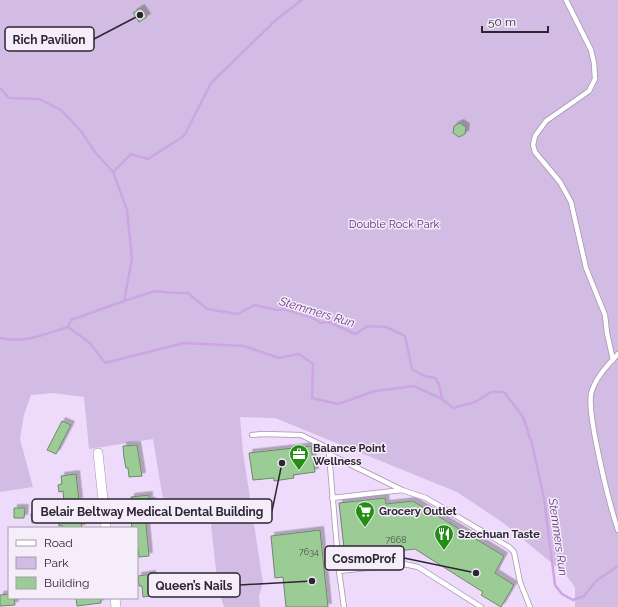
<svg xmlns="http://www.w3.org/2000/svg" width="618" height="607" viewBox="0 0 618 607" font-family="Raleway,sans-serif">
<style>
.green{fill:#d3bce3}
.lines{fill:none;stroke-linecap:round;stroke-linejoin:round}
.stream{stroke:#cba6e3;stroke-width:2.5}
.building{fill:#9bcc95;stroke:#70876d;filter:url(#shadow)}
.lane-casing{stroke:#a694b2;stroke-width:6}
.street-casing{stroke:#a694b2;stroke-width:10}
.lane{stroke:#fff;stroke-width:4.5}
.street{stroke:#fff;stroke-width:9}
.labels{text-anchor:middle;stroke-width:3;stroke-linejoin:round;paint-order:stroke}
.number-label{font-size:9px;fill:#48504b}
.park-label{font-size:11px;fill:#5b2d74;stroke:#f5edfa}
.poi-label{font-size:11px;font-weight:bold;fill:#2d2632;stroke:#f5edfa;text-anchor:start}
.water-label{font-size:12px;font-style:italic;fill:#683b83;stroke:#f5edfa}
.leader{fill:none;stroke:#2d2632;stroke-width:1.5}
.callout-dot{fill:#2d2632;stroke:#f5edfa;stroke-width:1.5}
.callout{fill:#f5edfa;stroke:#2d2632;stroke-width:1.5}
.callout-label{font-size:12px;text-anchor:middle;font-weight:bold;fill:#2d2632}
</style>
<defs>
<filter id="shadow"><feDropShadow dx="3.5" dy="-3.5" stdDeviation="0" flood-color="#0004"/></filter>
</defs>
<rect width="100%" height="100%" fill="#eedbfb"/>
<path class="green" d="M0,0H618V607H575V587L565,574L502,522L457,492L275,418L240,417L243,452L263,583L259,596L260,607H224L218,588L210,516L171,518L162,494L153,439L89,449L84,397L53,393L31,395L24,415L20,439L33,487L0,492Z"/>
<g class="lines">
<g class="stream">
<path d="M0,88L9,98L39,99L61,110L81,131L95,152L113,172L127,210L132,259L124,301L71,320L68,327"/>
<path d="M113,172L131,154L148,159L184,136L211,83L278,18L302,0"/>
<path d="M124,301L155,291L174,293H188L207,309L238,314L254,305L277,310L284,309L311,317L321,323L329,322L355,334L368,326L386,327L405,336L412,369L424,376L435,378L439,384L442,399"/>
<path d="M68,327L90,343L105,363L184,343L244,346L279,358L299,354L313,364L312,398L338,404L375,391L414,386L442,399L453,408L475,402L491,392H504L523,417L532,444L544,498L555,585L562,594L573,600L584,596L596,581L618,566"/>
<path d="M0,338C24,344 45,334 68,327"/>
</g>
</g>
<g class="building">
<path d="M141,8L147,17L139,22L133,13Z"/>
<path d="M460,123L466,127L465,134L459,137L453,133L454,126Z"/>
<path d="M62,421L71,425L56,454L47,450Z"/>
<path d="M137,445L142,476L129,477L128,468H126L124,458L123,446Z"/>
<path d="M311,446L315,472L293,475L294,478L274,481V478L253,480L249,453Z"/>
<path d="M76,474L79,501L64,503L63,491L59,492L58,485L62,484L61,476Z"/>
<path d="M149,495V501H152V513L145,514L149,556L139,557L137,542V528H132L129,505H131V497Z"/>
<path d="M385,498L386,504L413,501L504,556L495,573L514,585L501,607L481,595L483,592L415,549L345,557L339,503Z"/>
<path d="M14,508H25L24,518H14Z"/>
<path d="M47,512L48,522L32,523L31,514Z"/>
<path d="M80,514L82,528H62V525L59,526L58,518Z"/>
<path d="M320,530L328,607H286L283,577L275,578L271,536Z"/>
<path d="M152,574L153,586L158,585L159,595L143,597L142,586H139L138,576Z"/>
<path d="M9,594V598H14L15,605L0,606V595Z"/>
<path d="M76,598H101V603L77,606Z"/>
</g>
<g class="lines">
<defs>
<g id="lane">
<path d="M566,0L591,50L594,63L595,79L589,91L546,121L535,136L533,145L535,152L560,182L571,202L586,268L605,315L607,333L613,360"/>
<path d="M618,354C607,366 595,378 591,394C589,408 593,424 595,437C601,468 608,500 618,530"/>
<path d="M252,435L263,434L301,435L328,448L329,454L402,490"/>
<path d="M329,454L339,571"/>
<path d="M332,498L402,490L426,498L509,547L514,552L520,582L530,607"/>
<path d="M344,607L339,571L404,564L418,567L481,607"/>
</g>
<g id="street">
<path d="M98,453L106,528"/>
<path d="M115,598L116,607"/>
</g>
</defs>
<use href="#lane" class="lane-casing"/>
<use href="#street" class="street-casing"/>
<use href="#lane" class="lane"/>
<use href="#street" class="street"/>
</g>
<defs>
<symbol id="office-pin" viewBox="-11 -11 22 30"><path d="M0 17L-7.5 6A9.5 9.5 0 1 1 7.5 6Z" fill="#228e12" stroke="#f5edfa"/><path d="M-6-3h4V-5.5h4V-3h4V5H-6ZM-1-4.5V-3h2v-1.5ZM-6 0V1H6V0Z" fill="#fff"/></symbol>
<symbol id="supermarket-pin" viewBox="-11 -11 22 30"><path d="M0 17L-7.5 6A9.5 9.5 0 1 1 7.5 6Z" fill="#228e12" stroke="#f5edfa"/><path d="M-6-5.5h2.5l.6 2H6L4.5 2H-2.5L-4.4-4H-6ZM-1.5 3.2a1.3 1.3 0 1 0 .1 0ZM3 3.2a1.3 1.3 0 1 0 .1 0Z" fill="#fff"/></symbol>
<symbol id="restaurant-pin" viewBox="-11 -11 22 30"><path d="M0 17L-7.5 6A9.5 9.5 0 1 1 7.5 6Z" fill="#228e12" stroke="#f5edfa"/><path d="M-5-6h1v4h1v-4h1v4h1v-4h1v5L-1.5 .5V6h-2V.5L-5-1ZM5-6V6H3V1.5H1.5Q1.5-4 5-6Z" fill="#fff"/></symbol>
</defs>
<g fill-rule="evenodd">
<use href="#office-pin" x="288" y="443" width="22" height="30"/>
<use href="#supermarket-pin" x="354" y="500" width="22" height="30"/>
<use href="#restaurant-pin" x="433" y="523" width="22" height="30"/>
</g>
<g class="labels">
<g class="number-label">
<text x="396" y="543">7668</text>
<text x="309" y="555">7634</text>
</g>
<g class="park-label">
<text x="394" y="228">Double Rock Park</text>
</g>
<g class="poi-label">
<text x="313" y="452">Balance Point<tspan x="313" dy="13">Wellness</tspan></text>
<text x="379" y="515">Grocery Outlet</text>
<text x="458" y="538">Szechuan Taste</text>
</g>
<g class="water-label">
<text transform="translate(317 312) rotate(17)" y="4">Stemmers Run</text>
<text transform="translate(558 537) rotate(82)" y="4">Stemmers Run</text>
</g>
</g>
<path class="leader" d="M140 15L94 39M282 463L272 511M476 573L404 558M312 581L240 585"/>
<g class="callout-dot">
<circle cx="140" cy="15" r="4"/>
<circle cx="282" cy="463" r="4"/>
<circle cx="476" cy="573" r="4"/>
<circle cx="312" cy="581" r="4"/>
</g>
<g class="callout">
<rect x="5" y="27" width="89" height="24" rx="4"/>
<rect x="32" y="499" width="240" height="24" rx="4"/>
<rect x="325" y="546" width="79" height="24" rx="4"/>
<rect x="148" y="573" width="92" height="24" rx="4"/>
</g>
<g class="callout-label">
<text x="49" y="44">Rich Pavilion</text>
<text x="152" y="516">Belair Beltway Medical Dental Building</text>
<text x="364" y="563">CosmoProf</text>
<text x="194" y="590">Queen’s Nails</text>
</g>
<rect x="8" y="527" width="130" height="72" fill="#f5edfa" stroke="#a59daa"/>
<rect x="16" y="540" width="20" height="6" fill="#ffffff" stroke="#a59daa"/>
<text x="44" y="547" font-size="12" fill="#2d2632">Road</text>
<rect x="16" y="557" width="20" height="12" fill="#d3bce3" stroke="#a59daa"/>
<text x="44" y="567" font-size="12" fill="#2d2632">Park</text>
<rect x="16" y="577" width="20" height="12" fill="#9bcc95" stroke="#a59daa"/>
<text x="44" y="587" font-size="12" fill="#2d2632">Building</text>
<path d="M482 26v6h66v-6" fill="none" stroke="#2d2632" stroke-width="2"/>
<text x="488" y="26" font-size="12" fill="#2d2632" stroke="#f5edfa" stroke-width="3" paint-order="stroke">50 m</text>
</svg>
